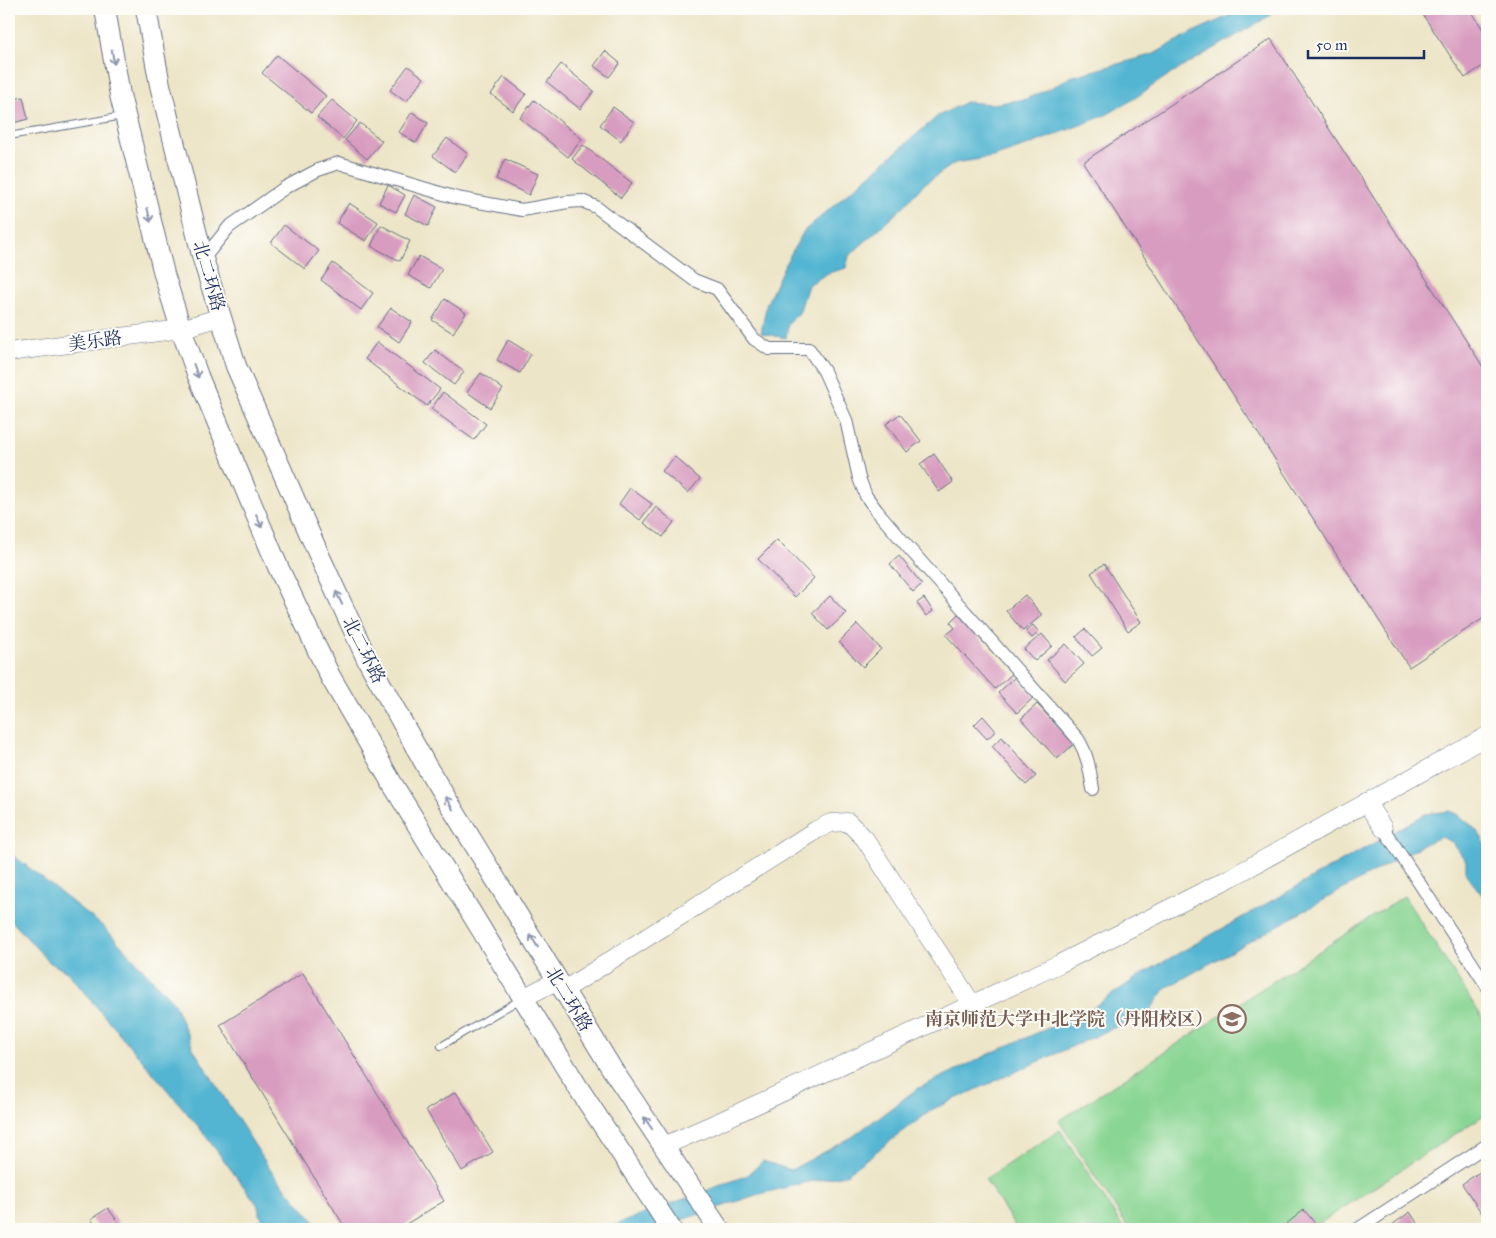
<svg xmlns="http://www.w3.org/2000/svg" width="1496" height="1238" viewBox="0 0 1496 1238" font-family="'IM FELL Great Primer','Noto Serif SC',serif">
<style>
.green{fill:#89d593;stroke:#528278}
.water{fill:#53b5d2;stroke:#377298}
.building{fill:#d89cc0}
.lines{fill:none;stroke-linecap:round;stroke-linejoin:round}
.lane-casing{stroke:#646f83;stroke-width:8}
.street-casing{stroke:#646f83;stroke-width:14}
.secondary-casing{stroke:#646f83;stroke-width:19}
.primary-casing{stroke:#646f83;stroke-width:22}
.lane{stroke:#fff;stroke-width:6}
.street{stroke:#fff;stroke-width:12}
.secondary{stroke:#fff;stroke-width:18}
.primary{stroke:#fff;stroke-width:20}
.oneway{stroke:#8d97ae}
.labels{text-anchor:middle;stroke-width:4;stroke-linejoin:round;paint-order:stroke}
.street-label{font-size:18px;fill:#1b2f5e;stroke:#fdfcf7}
.education-label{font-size:18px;font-weight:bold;fill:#785e54;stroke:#fdfcf7;text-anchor:end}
</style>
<rect width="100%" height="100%" fill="#fdfcf7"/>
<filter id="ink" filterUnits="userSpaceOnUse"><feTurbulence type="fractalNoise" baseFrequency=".02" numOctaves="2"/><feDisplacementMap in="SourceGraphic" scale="10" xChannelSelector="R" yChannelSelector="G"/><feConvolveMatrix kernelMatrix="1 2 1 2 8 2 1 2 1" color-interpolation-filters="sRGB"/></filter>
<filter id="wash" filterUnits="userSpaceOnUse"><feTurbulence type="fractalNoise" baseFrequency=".0096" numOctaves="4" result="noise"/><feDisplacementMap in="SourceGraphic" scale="20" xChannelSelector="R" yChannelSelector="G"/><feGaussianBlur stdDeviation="1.12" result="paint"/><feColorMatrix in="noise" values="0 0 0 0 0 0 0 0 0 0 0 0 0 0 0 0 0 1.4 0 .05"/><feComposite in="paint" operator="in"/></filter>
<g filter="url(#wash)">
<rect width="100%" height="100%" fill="#ede5c7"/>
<g class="green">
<path d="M1404,896L1487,1025V1113L1311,1229H1129L1059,1121Z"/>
<path d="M1060,1130L1124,1229H1017L985,1179Z"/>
</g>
<g class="water">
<path d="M1244,9H1267L1271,15L1164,78L1132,100L1106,115L1029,145L993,157L955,163L923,185L902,208L849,256L846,268L828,273L808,285L799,313L788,324L786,338L761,333L767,303L785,264L804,231L938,116L966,102L993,104L1026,99L1057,85L1070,77L1154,54L1191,33Z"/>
<path d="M1451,811C1465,819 1480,830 1486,846C1489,852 1487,890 1487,900L1485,899L1466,874V861L1452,842L1441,837L1426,843L1166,988L1149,1012L933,1109L845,1175L803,1183L756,1195L655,1229H604L748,1175L763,1161L791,1170L852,1137L917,1089L1000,1049L1088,1011L1142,974L1404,826L1425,814Z"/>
<path d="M9,852L105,928L174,1003L194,1050L271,1171L321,1229H265L257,1204L198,1126L67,972L49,962L9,918Z"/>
</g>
<g id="blocks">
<g class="building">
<path d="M1419,9H1470L1487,36V63L1465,78Z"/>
<path d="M1271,39L1487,373V616L1409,667L1083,162Z"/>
<path d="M605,51L620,63L609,77L594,66Z"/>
<path d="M277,55L326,96L311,113L262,73Z"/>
<path d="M561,64L594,91L580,109L547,82Z"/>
<path d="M408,66L424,78L406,102L390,90Z"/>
<path d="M504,77L526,94L513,111L491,94Z"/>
<path d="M23,97L28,119L13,123L9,106V100Z"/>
<path d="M332,100L357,121L343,139L317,117Z"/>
<path d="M534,100L582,139L568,157L520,118Z"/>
<path d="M613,107L634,122L621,141L600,125Z"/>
<path d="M412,112L428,123L416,143L399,132Z"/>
<path d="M360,123L382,141L367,159L345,140Z"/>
<path d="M447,138L468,154L455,172L433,156Z"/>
<path d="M583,145L632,183L621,198L572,159Z"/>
<path d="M505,159L538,174L529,195L496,179Z"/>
<path d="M388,185L405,195L396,212L379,203Z"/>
<path d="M414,195L437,207L428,226L405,214Z"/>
<path d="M349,203L378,222L366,241L337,223Z"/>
<path d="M284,225L319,251L305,269L271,243Z"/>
<path d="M381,225L410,241L400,261L371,246Z"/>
<path d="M419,256L442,269L431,288L408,275Z"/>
<path d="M333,263L373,293L361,310L321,280Z"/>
<path d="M445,299L466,313L453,333L432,320Z"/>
<path d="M391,308L412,322L399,342L377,327Z"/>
<path d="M508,340L531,354L520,373L497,360Z"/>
<path d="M377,342L440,389L427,406L365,359Z"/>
<path d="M435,350L464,372L454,385L425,363Z"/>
<path d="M481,373L503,389L490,408L467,392Z"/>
<path d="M443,392L486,424L474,440L431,409Z"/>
<path d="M900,414L921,441L907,452L886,424Z"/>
<path d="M934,454L953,482L939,492L920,464Z"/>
<path d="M675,457L700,479L688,493L662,471Z"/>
<path d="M630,488L652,504L640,520L619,504Z"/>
<path d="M656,507L674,522L663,537L644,523Z"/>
<path d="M777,540L814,578L795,597L758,559Z"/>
<path d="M899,556L922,584L913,592L890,564Z"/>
<path d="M1104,564L1141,622L1128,631L1091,573Z"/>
<path d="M1025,595L1042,615L1023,631L1006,611Z"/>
<path d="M830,596L846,613L828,630L812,613Z"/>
<path d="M924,598L933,611L926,616L917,603Z"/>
<path d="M958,614L1012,674L995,689L946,635L955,628L950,622Z"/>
<path d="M857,624L881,649L863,667L839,642Z"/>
<path d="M1033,625L1039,632L1032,638L1026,631Z"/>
<path d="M1085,629L1102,648L1092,656L1076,637Z"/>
<path d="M1042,634L1052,646L1035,661L1024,649Z"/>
<path d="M1066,644L1084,664L1065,681L1047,660Z"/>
<path d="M1016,676L1034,697L1017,713L998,693Z"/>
<path d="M1037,704L1074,744L1057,759L1021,719Z"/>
<path d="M983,716L996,731L987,739L974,725Z"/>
<path d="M1002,737L1036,776L1026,785L992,746Z"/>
<path d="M303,973L444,1201L398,1229H346L220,1025Z"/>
<path d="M456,1092L493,1152L462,1171L426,1110Z"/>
<path d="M1487,1167V1221L1462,1184Z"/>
<path d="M108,1208L123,1229H98L91,1219Z"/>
<path d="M1304,1210L1315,1223L1308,1229H1289L1285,1225Z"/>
<path d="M1410,1212L1421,1229H1391L1389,1227Z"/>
</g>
</g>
</g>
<g filter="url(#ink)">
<use href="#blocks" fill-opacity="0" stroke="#646f83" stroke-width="1"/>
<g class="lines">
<defs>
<g id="lane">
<path d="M9,136L123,116"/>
<path d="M441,1046L521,999"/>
</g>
<g id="street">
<path d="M203,259L229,227L286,187L318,170L339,163L457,198L522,210L568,202L582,201L596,207L694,280L717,289L754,339L769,349H809L824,371L846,420L859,478L866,496L877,511L907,546L1078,739C1088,755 1090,771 1093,789"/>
<path d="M1383,828L1487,986"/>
<path d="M1358,1229L1487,1145"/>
</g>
<g id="secondary">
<path d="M9,352L181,329L221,317"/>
<path d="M1366,802L1383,828"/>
<path d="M564,990L816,830L831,823L848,822L865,839L972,1004"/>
<path d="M523,998L558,980"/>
<path d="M664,1146L723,1120L1059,964L1232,877L1487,736"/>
</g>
<g id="primary">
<path d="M105,9L120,95L164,274L181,329L198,376L278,567L330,676L393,785L577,1086L671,1229"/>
<path d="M146,9L160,85L203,259L236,366L319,555L367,659L428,769L612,1069L719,1229"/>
</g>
</defs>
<use href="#lane" class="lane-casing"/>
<use href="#street" class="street-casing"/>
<use href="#secondary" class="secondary-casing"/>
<use href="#primary" class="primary-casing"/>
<use href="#lane" class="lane"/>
<use href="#street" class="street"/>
<use href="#secondary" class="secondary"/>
<use href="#primary" class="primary"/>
</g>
<defs><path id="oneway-shaft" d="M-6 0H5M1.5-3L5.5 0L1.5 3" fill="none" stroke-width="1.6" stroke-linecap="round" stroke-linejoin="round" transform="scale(1.25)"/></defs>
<g class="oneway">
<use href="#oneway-shaft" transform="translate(113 57) rotate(80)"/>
<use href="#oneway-shaft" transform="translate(149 215) rotate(76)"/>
<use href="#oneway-shaft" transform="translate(196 371) rotate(70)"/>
<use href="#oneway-shaft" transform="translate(259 521) rotate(67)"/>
<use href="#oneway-shaft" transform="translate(339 598) rotate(-115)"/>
<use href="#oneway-shaft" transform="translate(449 803) rotate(-122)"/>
<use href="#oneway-shaft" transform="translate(534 941) rotate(-122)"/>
<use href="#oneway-shaft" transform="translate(648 1123) rotate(-124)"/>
</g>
</g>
<defs>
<symbol id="university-ring" viewBox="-11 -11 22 22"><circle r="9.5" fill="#fdfcf7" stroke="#8d6e63" stroke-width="1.5"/><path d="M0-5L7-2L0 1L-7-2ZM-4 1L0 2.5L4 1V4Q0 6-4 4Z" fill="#8d6e63"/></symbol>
</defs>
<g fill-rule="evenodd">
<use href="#university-ring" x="1216" y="1003" width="32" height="32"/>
</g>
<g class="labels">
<g class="street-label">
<text transform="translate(209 276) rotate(74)" y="6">北二环路</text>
<text transform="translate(95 341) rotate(-8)" y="6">美乐路</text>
<text transform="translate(364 650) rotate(63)" y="6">北二环路</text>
<text transform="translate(569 999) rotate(59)" y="6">北二环路</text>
</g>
<g class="education-label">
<text x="1213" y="1025">南京师范大学中北学院（丹阳校区）</text>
</g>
</g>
<rect width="1496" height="1238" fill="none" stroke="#fdfcf7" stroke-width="30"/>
<path d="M1308 50v8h116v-8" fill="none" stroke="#1b2f5e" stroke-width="2.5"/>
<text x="1316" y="50" font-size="15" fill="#1b2f5e" stroke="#fdfcf7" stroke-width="4" paint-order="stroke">50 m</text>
</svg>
